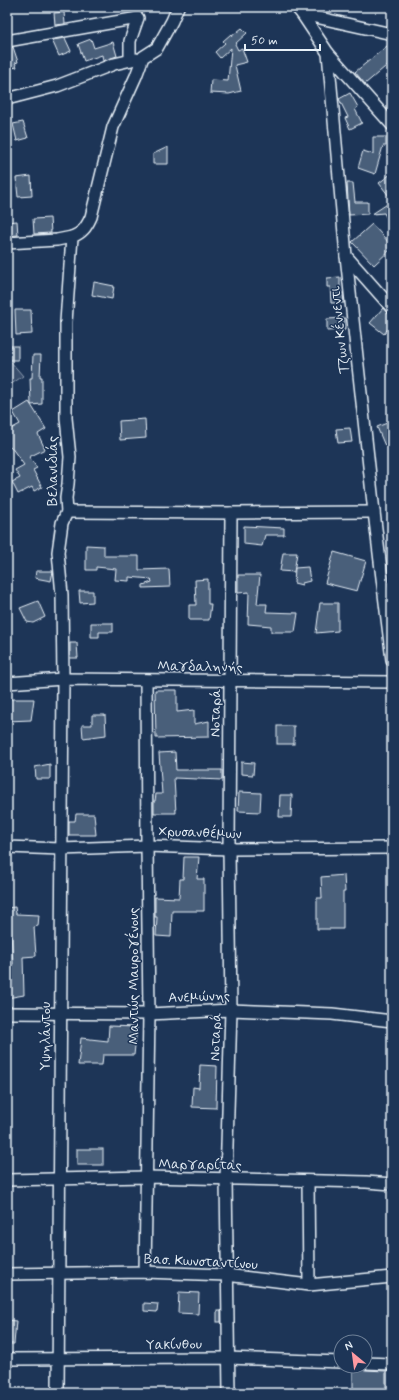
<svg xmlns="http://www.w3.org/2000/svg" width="399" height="1400" viewBox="0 0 399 1400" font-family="Mynerve,sans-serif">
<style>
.green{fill:#374d6c;stroke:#909fb2}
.building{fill:#495e7a;stroke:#e8f1f8}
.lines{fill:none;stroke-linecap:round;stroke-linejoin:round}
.minor-casing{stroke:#e8f1f8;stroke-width:14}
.minor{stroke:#1d3557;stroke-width:11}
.labels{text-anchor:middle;stroke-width:3;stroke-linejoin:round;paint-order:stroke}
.street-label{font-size:14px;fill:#e8f1f8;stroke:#1d3557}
</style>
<rect width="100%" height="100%" fill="#1d3557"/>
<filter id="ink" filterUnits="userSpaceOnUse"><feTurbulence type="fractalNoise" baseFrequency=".025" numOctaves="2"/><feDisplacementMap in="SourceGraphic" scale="8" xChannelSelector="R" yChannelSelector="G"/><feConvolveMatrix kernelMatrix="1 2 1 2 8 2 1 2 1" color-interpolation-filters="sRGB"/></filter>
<g filter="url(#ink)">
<path class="green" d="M11,362L23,376L7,387V364Z"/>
<g class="building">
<path d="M64,12L65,24L55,25L54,13Z"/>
<path d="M242,28L247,33L235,44L238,50L242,48L247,62L235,65L241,91L229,94L210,93L211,80L228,81L231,48L220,58L215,52L225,43L223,41L231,34L232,36Z"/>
<path d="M65,38L71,51L59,56L52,40Z"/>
<path d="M91,39L94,48L113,42L117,56L103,61L102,55L84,61L78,44Z"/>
<path d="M392,42V61L365,84L355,72Z"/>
<path d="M13,47L18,62L15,63L17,67L7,69V48Z"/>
<path d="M350,93L358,107L355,109L362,123L350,129L345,118L348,117L339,99Z"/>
<path d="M23,122L28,138L17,141L13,124Z"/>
<path d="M373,137H386V146H383L375,174L358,168L363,151L373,154Z"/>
<path d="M168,147V164H153V154Z"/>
<path d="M392,173V200L379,183Z"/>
<path d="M31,176L32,196L18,197L16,178Z"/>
<path d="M347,183H353L355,202H368V214L349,215Z"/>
<path d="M392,201V228L384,213L372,214Z"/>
<path d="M50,218L51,233L34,234L33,219Z"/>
<path d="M17,221L18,235L7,236V222Z"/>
<path d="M372,224L392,246V248L374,265L352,242Z"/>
<path d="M340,277V293H343L344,303H331L330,287H327V278Z"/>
<path d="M94,282L114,286L112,299L92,295Z"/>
<path d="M383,308L387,313L392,315V324L384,334L370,323Z"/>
<path d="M15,310H31L32,334L16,335Z"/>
<path d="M345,318V330L327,331V319Z"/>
<rect x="9" y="346" width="9" height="14"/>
<path d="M33,355H41L40,377H42V404L31,405L46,429L38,434L45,449L29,457L37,468L33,470L42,487L34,491L32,487L18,494L12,482L20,478L15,470L24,465L11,447L7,449V431L20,424L13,412L29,402L31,405L30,378H32Z"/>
<path d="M145,419L146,438L120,440L119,421Z"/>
<path d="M392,421V443L385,446L377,427Z"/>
<path d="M350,428L352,442L338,443L336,429Z"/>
<path d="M244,526L284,528V535H265L262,546L244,544Z"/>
<path d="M86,545L104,546V556H139V570L169,569L170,587L143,588V585L152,582L151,579L129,577V581L115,580L116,569L96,567V570H86Z"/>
<path d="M334,552L366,561L357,591L325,583Z"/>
<path d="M283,553H297L294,572L280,571Z"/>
<path d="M308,567L310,581L302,583V585L294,583L295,568Z"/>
<path d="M36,571H53L51,581L35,578Z"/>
<path d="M238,575H260L257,604H267L266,612L298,613L295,632H271V626L248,624L249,592L238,593Z"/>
<path d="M208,579V604H211L209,620H189V605H196L195,580Z"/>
<path d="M79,591H93V602L80,603Z"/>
<path d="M38,601L45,617L33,623L27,622L20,608Z"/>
<path d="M320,603H338V631L316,633Z"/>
<path d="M91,623H113V632H99V637H91Z"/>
<path d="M70,643H77L78,658H70Z"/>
<path d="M155,690H177V712L194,710V724L209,721V737L156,738Z"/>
<path d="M7,699H34L31,720L7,721Z"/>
<path d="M92,715H105L106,735L83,738L82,725H92Z"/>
<rect x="277" y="726" width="17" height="18"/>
<path d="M175,752L176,770H222V780L174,778L176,813H154V801H155L156,794H162L159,753Z"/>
<path d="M241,762L254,763L253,775L241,774Z"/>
<path d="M50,764V779H36L35,767Z"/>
<path d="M239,792L261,793L260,812L238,811Z"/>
<path d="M280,795H292L291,817H279Z"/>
<path d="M76,814H94L96,835H69V821H75Z"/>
<path d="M184,857H199L197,879H204V911H172L171,937L156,936L157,917H155V897L179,898L180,879H183Z"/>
<path d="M344,875L345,892H343V929H317V898H322L321,877Z"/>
<path d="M15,907L16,914L39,915L38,926L34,927L36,956L23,957L24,995L7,998V965L13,964L10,919H7V908Z"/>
<path d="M109,1026L137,1027L134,1055H103L102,1065H78L81,1038L108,1041Z"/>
<path d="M200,1065L217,1066L216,1108L192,1107L193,1087L199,1088Z"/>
<rect x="77" y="1149" width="26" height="16"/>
<path d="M179,1292L199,1293L198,1314L178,1313Z"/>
<path d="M144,1303L158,1304L157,1312L144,1311Z"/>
<rect x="217" y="1311" width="4" height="11"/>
<path d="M7,1320L16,1321L14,1344H7Z"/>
<path d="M353,1368H360L365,1370L386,1371V1389H353Z"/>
</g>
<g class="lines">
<defs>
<g id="minor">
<path d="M296,7L302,14L328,53L346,256L374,512L392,660"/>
<path d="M302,14L392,34"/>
<path d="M7,41L138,18L130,41V60"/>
<path d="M328,53L392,125"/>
<path d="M7,99L57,86L114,64L136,59"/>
<path d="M7,243L57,240L72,237"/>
<path d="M346,256L392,308"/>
<path d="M67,512L231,513L374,512"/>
<path d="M7,683L63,679L392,682"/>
<path d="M7,847L61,849L147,846L229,849L392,848"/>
<path d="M7,1013L149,1014L231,1010L332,1014L392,1021"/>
<path d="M7,1180L146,1177L366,1182L392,1184"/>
<path d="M308,1181L309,1285"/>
<path d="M145,1272L149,1014L147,846L146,680"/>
<path d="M7,1274L145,1272L226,1275L309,1285L392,1277"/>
<path d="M7,1359L228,1358L341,1362"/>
<path d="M365,1363L392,1364"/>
<path d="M58,1393L63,679L62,595L58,552L62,523L67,512L66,498L68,484L70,457L66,418V322L72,237C82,233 86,228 91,217L113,127L136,76L143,57L157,48L172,21L178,7"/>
<path d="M229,1393L226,1179L231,1010L229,849L231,513"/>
</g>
</defs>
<use href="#minor" class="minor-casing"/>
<use href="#minor" class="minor"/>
</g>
</g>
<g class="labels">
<g class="street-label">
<text transform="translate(339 330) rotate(-96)" y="5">Τζων Κέννεντι</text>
<text transform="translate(52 471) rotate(-90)" y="5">Βελανιδιάς</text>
<text transform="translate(200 666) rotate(1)" y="5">Μαγδαληνής</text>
<text transform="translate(215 713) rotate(-89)" y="5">Νοταρά</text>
<text transform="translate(200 832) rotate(2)" y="5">Χρυσανθέμων</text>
<text transform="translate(133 976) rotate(-90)" y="5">Μαντώς Μαυρογένους</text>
<text transform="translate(199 996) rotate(-2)" y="5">Ανεμώνης</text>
<text transform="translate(45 1036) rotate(-90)" y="5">Υψηλάντου</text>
<text transform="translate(215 1037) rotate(-88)" y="5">Νοταρά</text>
<text transform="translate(200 1164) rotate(1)" y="5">Μαργαρίτας</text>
<text transform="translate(201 1261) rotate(3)" y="5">Βασ. Κωνσταντίνου</text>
<text transform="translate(174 1344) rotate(-1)" y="5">Υακίνθου</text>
</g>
</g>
<rect width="399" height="1400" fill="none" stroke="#1d3557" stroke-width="24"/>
<rect x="12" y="12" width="375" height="1376" fill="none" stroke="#e8f1f8" stroke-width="1.5" filter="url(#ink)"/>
<g transform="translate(353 1354) rotate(331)"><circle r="19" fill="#1d3557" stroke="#6e8097"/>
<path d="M0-3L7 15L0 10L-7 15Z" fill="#ff9aa2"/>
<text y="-6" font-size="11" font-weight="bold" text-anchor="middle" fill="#e8f1f8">N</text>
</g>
<path d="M245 44v6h75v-6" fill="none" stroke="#e8f1f8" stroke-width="2"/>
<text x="251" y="44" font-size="12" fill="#e8f1f8" stroke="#1d3557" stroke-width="3" paint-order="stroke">50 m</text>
</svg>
